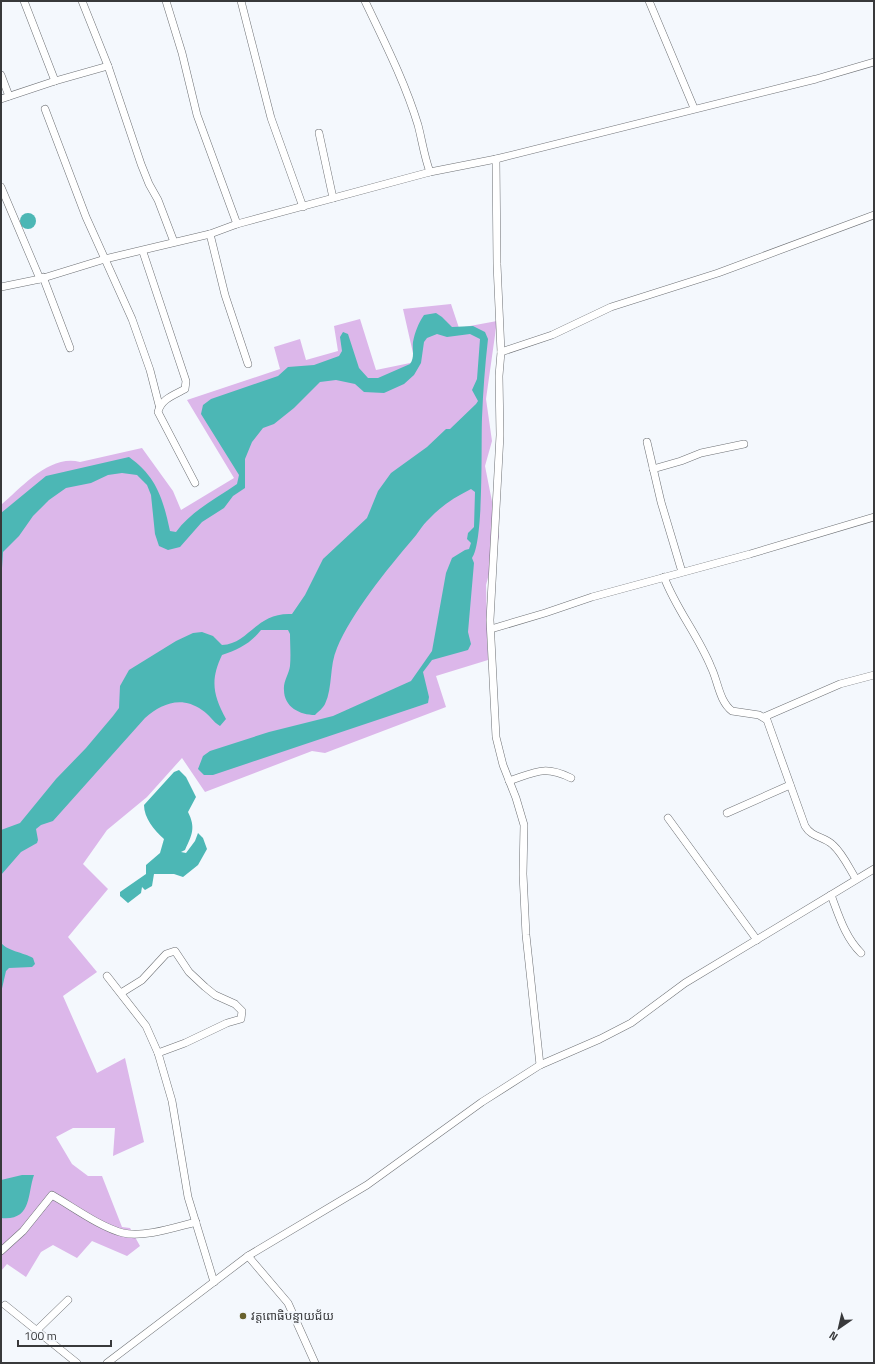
<svg xmlns="http://www.w3.org/2000/svg" width="875" height="1364" viewBox="0 0 875 1364" font-family="'Titillium Web','Noto Sans Khmer',sans-serif">
<style>
.green{fill:#dcb7ea}
.water{fill:#4cb7b5}
.lines{fill:none;stroke-linecap:round;stroke-linejoin:round}
.minor-casing{stroke:#6e7175;stroke-width:8}
.minor{stroke:#fff;stroke-width:7}
.poi-dot{fill:#69612d;stroke:#f4f8fd;stroke-width:1.5}
.labels{text-anchor:middle;stroke-width:4;stroke-linejoin:round;paint-order:stroke}
.poi-label{font-size:12px;fill:#38393b;stroke:#f4f8fd;text-anchor:start}
</style>
<rect width="100%" height="100%" fill="#f4f8fd"/>
<path class="green" d="M451,304L459,328L497,321L486,399L492,441L485,466L499,537L486,585L488,660L436,676L446,707L325,753L312,751L205,792L182,758L147,797L107,830L83,864L108,889L68,937L97,972L63,996L97,1073L125,1058L144,1142L113,1156L115,1128H73L56,1137L72,1164L88,1176H102L122,1227L130,1228L140,1246L127,1256L92,1241L77,1258L53,1245L41,1252L26,1277L7,1264L1,1271V505C22,487 50,454 80,462L142,448L173,491L181,510L234,478L187,400L280,369L274,347L300,339L306,360L338,351L334,326L360,319L376,370L415,362L403,309Z"/>
<g class="water">
<circle cx="28" cy="221" r="8"/>
<path d="M436,313L442,317L452,327L473,326L485,332L488,339C485,365 483,392 482,418C481,443 484,542 472,558L474,563L468,632L471,644L468,650L432,660L423,672L429,697L428,703L213,775H204L198,769L203,756L210,751L269,732L333,716L411,681L432,651L446,573L452,558L465,550L469,549L471,543L467,539L468,533L474,527L475,492L471,489C455,497 441,506 429,519C422,525 418,534 412,540C388,568 351,614 337,648C329,666 333,687 325,704C323,708 318,712 315,715C300,715 284,707 284,690C283,682 289,674 290,666C291,655 290,644 290,634L288,630H261C251,643 238,650 222,655C210,680 213,695 226,719L220,726C213,722 209,714 202,710C181,695 161,704 145,718L53,821L41,825L36,829L38,840L37,843L21,852L1,875V830L20,823L56,779L86,748L113,716L119,708L120,686L129,670L176,641L193,633L202,632L213,636L222,645C249,644 256,612 292,614L305,595L323,559L367,518L378,491L391,473L427,447L446,429H450L476,404L478,401L472,390L477,379L480,339L470,334L447,337L437,334L427,338L424,342L421,363L414,375L404,384L384,393L364,392L355,384L336,380L320,382L294,408L274,424L263,428L252,442L245,459V488L233,496L224,508L202,522L180,547L168,550L159,546L155,534L151,495L147,485L137,475L122,473L108,475L91,483L66,488L49,500L33,516L19,536L3,552L1,584V513L46,476L129,457C157,477 163,499 170,531L176,532C192,510 216,499 237,484L239,475L201,414L203,405L211,399L278,376L288,367L314,365L339,356L342,351L340,337L343,332L348,334L359,368L368,378H378L410,364C415,357 412,350 413,342C415,332 418,324 424,315Z"/>
<path d="M179,770L186,777L196,797L188,812C196,828 192,835 185,850L181,852L186,853L195,841L198,833L203,838L207,849L198,865L183,877L174,874H154L152,886L145,890L142,887L141,893L128,903L120,896V892L146,874V865L160,853L164,839C154,830 144,818 144,805L174,772Z"/>
<path d="M1,942C4,950 25,953 33,958L35,964L32,967L9,968L6,971L1,993Z"/>
<path d="M22,1175H34C27,1195 32,1221 1,1218V1180Z"/>
</g>
<g class="lines">
<defs>
<g id="minor">
<path d="M24,1L55,81"/>
<path d="M82,1L108,66L141,164L149,184L158,200L174,242"/>
<path d="M166,1L182,53L197,115L237,224"/>
<path d="M241,1L271,118L303,207"/>
<path d="M365,1C384,41 405,82 418,125C422,140 424,156 430,172"/>
<path d="M649,1L694,108"/>
<path d="M1,75L9,96"/>
<path d="M1,99L55,81L108,66"/>
<path d="M45,109L86,217L132,319L150,370L159,405"/>
<path d="M319,133L333,198"/>
<path d="M496,159L497,264L501,352L499,376L500,435L490,620L496,737L503,765L516,798L524,825L523,874L526,935L540,1065"/>
<path d="M1,187L40,279"/>
<path d="M210,234L225,295L248,364"/>
<path d="M143,252L186,381L185,389C174,395 161,399 158,412L195,483"/>
<path d="M43,277L70,348"/>
<path d="M1,287L40,279L105,259L210,234L237,224L430,172L496,159L816,79L874,62"/>
<path d="M501,352L552,335L611,307L718,273L874,215"/>
<path d="M647,442L661,502L682,572"/>
<path d="M653,469L681,461L701,453L744,444"/>
<path d="M664,577C676,609 698,635 711,667C718,681 719,701 732,711L759,715L767,720L805,826C812,838 824,836 833,845C843,854 849,868 856,879"/>
<path d="M491,629L545,613L592,597L750,554L874,517"/>
<path d="M764,717L840,684L874,675"/>
<path d="M509,781C536,772 544,765 571,778"/>
<path d="M727,813L790,785"/>
<path d="M668,818L757,940"/>
<path d="M831,895C839,916 845,937 861,953"/>
<path d="M107,976L146,1026L158,1053L172,1101L188,1197L214,1282"/>
<path d="M121,993L142,980L166,954L175,951L189,972L205,987L215,995L235,1004L242,1011L241,1019L227,1023L185,1043L158,1053"/>
<path d="M1,1251L23,1231L52,1195C73,1207 100,1227 123,1233C143,1238 176,1227 196,1222"/>
<path d="M248,1256L288,1303L315,1363"/>
<path d="M5,1305L77,1363"/>
<path d="M36,1331L68,1300"/>
<path d="M107,1363L248,1256L367,1185L482,1102L540,1065L600,1039L631,1023L685,983L874,869"/>
</g>
</defs>
<use href="#minor" class="minor-casing"/>
<use href="#minor" class="minor"/>
</g>
<circle class="poi-dot" cx="243" cy="1316" r="4"/>
<g class="labels">
<g class="poi-label">
<text x="251" y="1320">វត្តពោធិបន្ទាយជ័យ</text>
</g>
</g>
<rect width="875" height="1364" fill="none" stroke="#38393b" stroke-width="4"/>
<g transform="translate(839 1328) rotate(214)" stroke="#f4f8fd" stroke-width="3" paint-order="stroke">
<path d="M0-3L7 15L0 10L-7 15Z" fill="#38393b"/>
<text y="-6" font-size="11" font-weight="bold" text-anchor="middle" fill="#38393b">N</text>
</g>
<path d="M18 1340v6h93v-6" fill="none" stroke="#38393b" stroke-width="2"/>
<text x="24" y="1340" font-size="12" fill="#38393b" stroke="#f4f8fd" stroke-width="3" paint-order="stroke">100 m</text>
</svg>
